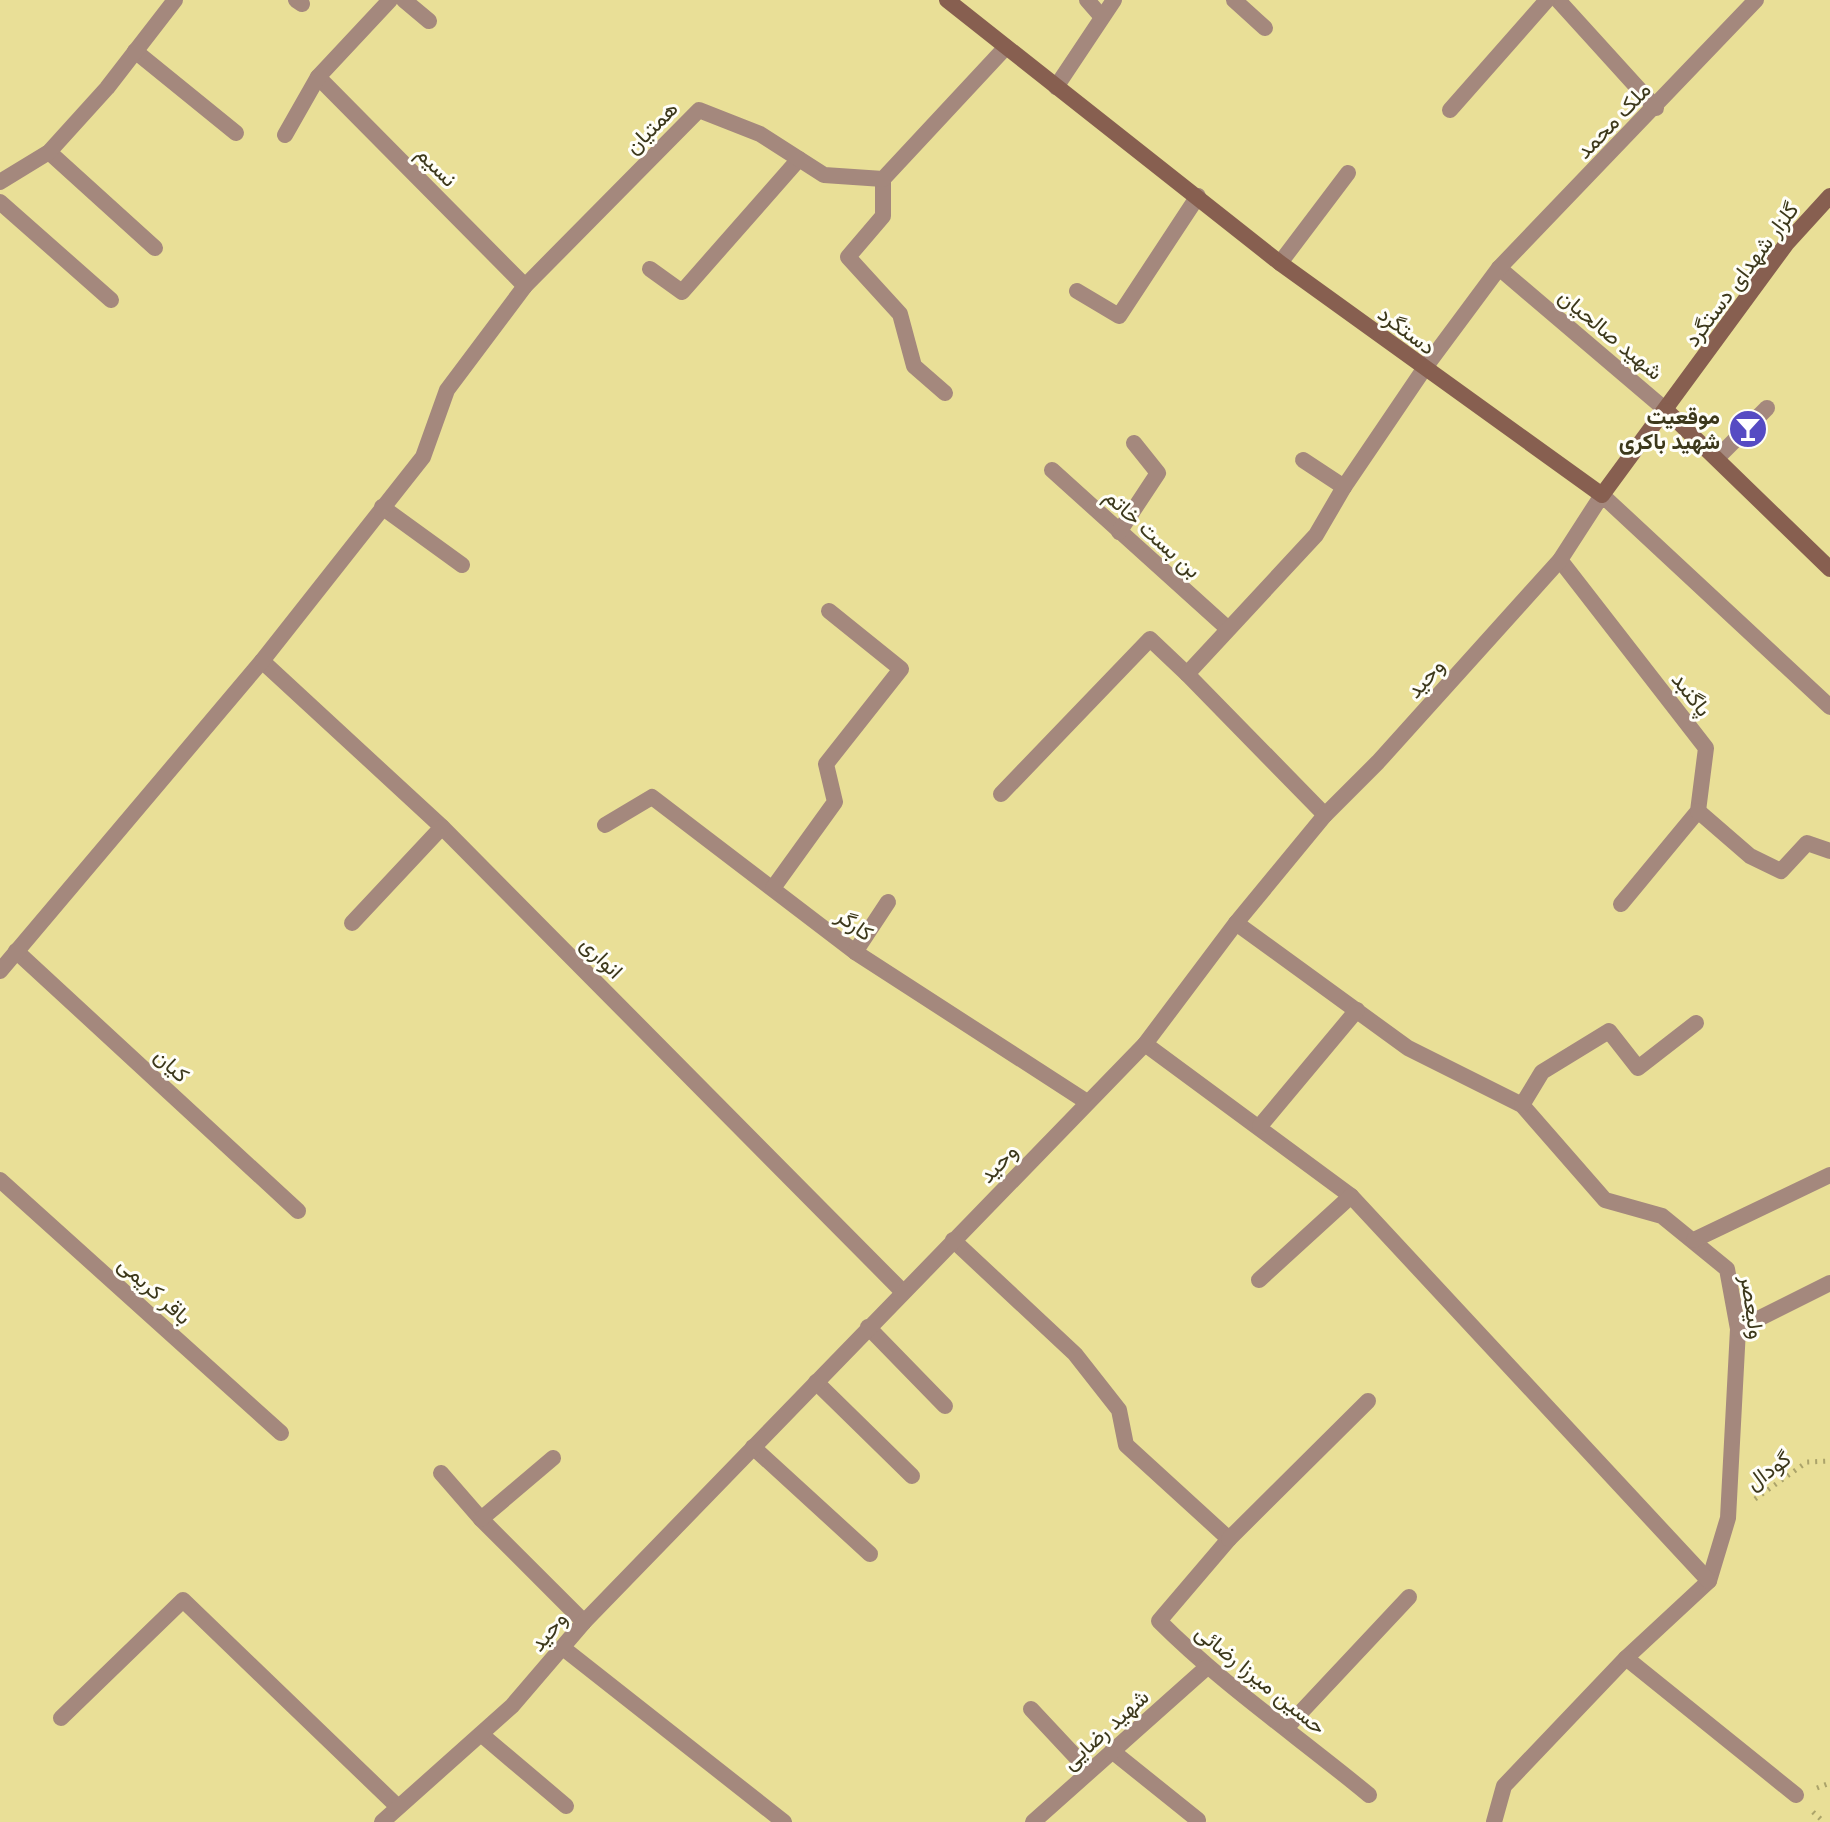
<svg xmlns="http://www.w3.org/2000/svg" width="1830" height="1822" viewBox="0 0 1830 1822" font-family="'PT Sans',Vazirmatn,sans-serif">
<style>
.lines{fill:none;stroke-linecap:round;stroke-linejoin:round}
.path{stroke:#aba36a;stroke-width:5;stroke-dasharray:2 6;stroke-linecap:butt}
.street{stroke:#a4887d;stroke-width:16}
.secondary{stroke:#875f50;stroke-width:16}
.labels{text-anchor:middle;stroke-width:6;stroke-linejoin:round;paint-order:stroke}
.street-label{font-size:22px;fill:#3c381b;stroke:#fffef7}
.poi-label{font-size:22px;font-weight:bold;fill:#3c381b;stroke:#fffef7;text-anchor:end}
</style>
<rect width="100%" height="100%" fill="#e9df97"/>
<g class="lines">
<g class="path">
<path d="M1755,1499L1807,1462L1830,1461"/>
<path d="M1817,1788L1830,1783"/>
<path d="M1813,1812L1824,1822"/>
</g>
<g class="street">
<path d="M296,0L302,4"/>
<path d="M404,0L429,21"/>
<path d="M1087,0L1101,16"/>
<path d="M1234,0L1265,28"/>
<path d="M1558,0L1656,108"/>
<path d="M135,51L236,133"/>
<path d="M318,77L525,286"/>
<path d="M1056,87L1114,0"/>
<path d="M1450,110L1547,0"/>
<path d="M285,135L318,77L390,0"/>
<path d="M49,152L155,248"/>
<path d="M883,179V216L848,257L900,314L914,366L945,393"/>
<path d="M0,182L49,152L107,88L175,0"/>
<path d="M0,202L111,300"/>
<path d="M1280,263L1348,173"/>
<path d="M1499,268L1667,411"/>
<path d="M650,269L682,292L799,159"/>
<path d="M1077,291L1119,316L1198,196"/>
<path d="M1717,458L1767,408"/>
<path d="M1303,460L1344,487"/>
<path d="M1052,470L1226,627"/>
<path d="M382,507L462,565"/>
<path d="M1119,532L1158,473L1134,443"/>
<path d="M1560,560L1706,748L1698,811L1621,904"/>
<path d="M262,661L442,827L903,1292"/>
<path d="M1001,794L1150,639L1187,674"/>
<path d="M1698,811L1750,856L1781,871L1807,843L1830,851"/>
<path d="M1325,815L1187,674L1316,535L1344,487L1424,369L1499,268L1756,0"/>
<path d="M605,825L652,797L855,952L1087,1102"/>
<path d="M773,888L835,802L826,764L901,669L829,611"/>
<path d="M352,923L442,827"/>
<path d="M1236,923L1408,1048L1522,1105L1605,1200L1662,1216L1727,1269L1738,1329L1728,1518L1709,1581L1626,1658L1504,1786L1494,1822"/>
<path d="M16,951L298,1211"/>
<path d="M855,952L888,902"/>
<path d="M0,971L262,661L423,457L447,390L525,286L699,110L760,134L824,175L883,179L1006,47"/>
<path d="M1145,1044L1351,1196L1709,1581"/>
<path d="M1522,1105L1542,1072L1609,1031L1638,1068L1696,1023"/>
<path d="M1260,1126L1357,1010"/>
<path d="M0,1180L281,1433"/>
<path d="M953,1240L1075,1354L1119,1410L1126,1445L1229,1539L1159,1621C1223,1685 1299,1737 1369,1795"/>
<path d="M1694,1240L1830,1175"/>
<path d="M1259,1280L1351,1196"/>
<path d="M868,1327L945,1406"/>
<path d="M1738,1329L1830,1283"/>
<path d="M816,1382L912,1476"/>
<path d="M753,1447L870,1554"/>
<path d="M441,1473L481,1519L584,1622"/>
<path d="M481,1519L553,1458"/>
<path d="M1229,1539L1368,1401"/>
<path d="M563,1648L784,1822"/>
<path d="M1626,1658L1796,1795"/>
<path d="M1031,1709L1089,1771"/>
<path d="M61,1718L183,1600L397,1806"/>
<path d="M1287,1727L1409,1597"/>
<path d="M482,1735L566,1806"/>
<path d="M1112,1751L1198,1820"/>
<path d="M382,1822L512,1706L584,1622L1145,1044L1236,923L1325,815L1378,762L1560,560L1602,495L1830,707"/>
<path d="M1033,1822L1206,1668"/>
</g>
<g class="secondary">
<path d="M947,0L1280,263L1602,495L1787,243L1830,196"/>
<path d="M1667,411L1830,569"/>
</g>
</g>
<defs>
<symbol id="bar-disc" viewBox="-11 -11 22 22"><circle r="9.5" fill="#564bc3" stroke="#fffef7"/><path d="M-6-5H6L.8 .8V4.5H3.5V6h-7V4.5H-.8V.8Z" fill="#fff"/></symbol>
</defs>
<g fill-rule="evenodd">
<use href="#bar-disc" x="1726" y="407" width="44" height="44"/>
</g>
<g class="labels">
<g class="street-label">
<text transform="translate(1613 120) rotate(-46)" y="8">ملک محمد</text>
<text transform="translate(651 127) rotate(-45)" y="8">همتیان</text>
<text transform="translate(437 166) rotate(45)" y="8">نسیم</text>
<text transform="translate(1741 274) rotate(-53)" y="8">گلزار شهدای دستگرد</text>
<text transform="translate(1407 330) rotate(37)" y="8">دستگرد</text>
<text transform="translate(1611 334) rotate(40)" y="8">شهید صالحیان</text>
<text transform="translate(1153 533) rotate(42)" y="8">بن بست خاتم</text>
<text transform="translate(1425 678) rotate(-48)" y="8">وحید</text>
<text transform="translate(1692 694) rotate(52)" y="8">پاگنبد</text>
<text transform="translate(855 924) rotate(36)" y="8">کارگر</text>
<text transform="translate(602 957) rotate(45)" y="8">انواری</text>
<text transform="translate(172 1065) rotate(43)" y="8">کیان</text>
<text transform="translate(998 1163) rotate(-46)" y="8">وحید</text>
<text transform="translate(155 1290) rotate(42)" y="8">باقر کریمی</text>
<text transform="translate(1753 1307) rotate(82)" y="8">ولیعصر</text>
<text transform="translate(1768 1470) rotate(-36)" y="8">گودال</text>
<text transform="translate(548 1631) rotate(-50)" y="8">وحید</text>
<text transform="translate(1261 1679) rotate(39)" y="8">حسین میرزا رضائی</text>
<text transform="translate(1105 1729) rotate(-42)" y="8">شهید رضایی</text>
</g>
<g class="poi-label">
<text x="1720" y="424">موقعیت<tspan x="1720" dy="25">شهید باکری</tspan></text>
</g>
</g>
</svg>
